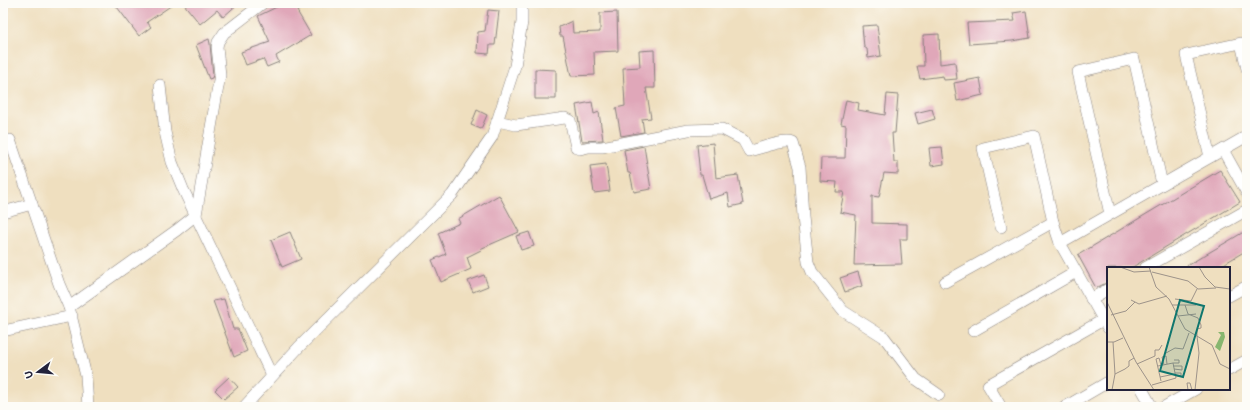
<svg xmlns="http://www.w3.org/2000/svg" width="1250" height="410" viewBox="0 0 1250 410" font-family="Itim,sans-serif">
<style>
.building{fill:#e0a7b9}
.lines{fill:none;stroke-linecap:round;stroke-linejoin:round}
.street-casing{stroke:#88807d;stroke-width:12}
.street{stroke:#fff;stroke-width:11}
.inset-road{fill:none;stroke:#9d938a;stroke-width:1}
.view{fill:#0f766e;fill-opacity:0.15;stroke:#0f766e;stroke-width:2}
.inset-edge{fill:none;stroke:#22223b;stroke-width:2}
</style>
<rect width="100%" height="100%" fill="#fdfcf7"/>
<filter id="ink" filterUnits="userSpaceOnUse"><feTurbulence type="fractalNoise" baseFrequency=".025" numOctaves="2"/><feDisplacementMap in="SourceGraphic" scale="8" xChannelSelector="R" yChannelSelector="G"/><feConvolveMatrix kernelMatrix="1 2 1 2 8 2 1 2 1" color-interpolation-filters="sRGB"/></filter>
<filter id="wash" filterUnits="userSpaceOnUse"><feTurbulence type="fractalNoise" baseFrequency=".012" numOctaves="4" result="noise"/><feDisplacementMap in="SourceGraphic" scale="16" xChannelSelector="R" yChannelSelector="G"/><feGaussianBlur stdDeviation="0.9" result="paint"/><feColorMatrix in="noise" values="0 0 0 0 0 0 0 0 0 0 0 0 0 0 0 0 0 1.4 0 .05"/><feComposite in="paint" operator="in"/></filter>
<g filter="url(#wash)">
<rect width="100%" height="100%" fill="#efdfbf"/>
<g id="blocks">
<g class="building">
<path d="M114,3H175L147,22L151,27L139,36Z"/>
<path d="M183,3H239L223,17L217,10L200,24Z"/>
<path d="M285,3H312L297,11L311,35L276,56L279,62L267,67L263,59L246,65L241,52L270,42L258,16Z"/>
<path d="M488,10L499,11L495,45H490L489,54L477,53L478,32L485,31Z"/>
<path d="M1026,11L1030,38L1012,41L969,44L967,23L1015,21L1013,13Z"/>
<path d="M617,12L618,51L594,52L595,75L571,76L563,36H560L559,27L572,21L573,33L600,32V13Z"/>
<path d="M877,25L881,56L868,58L867,49L864,47L862,26Z"/>
<path d="M939,34L940,64L955,62L957,79L944,80L943,76L920,79L917,66H924L923,35Z"/>
<path d="M209,39L210,44L213,75L212,78L209,79L196,45Z"/>
<path d="M654,50L655,88H646L651,118L642,119L644,132L621,136L616,108L625,106L623,68L640,67L639,51Z"/>
<path d="M535,69L556,70V99H535Z"/>
<path d="M980,78L983,95L957,101L954,83Z"/>
<path d="M887,94L898,95L895,133H892L894,162H898V174L884,173L879,197L872,196V223L907,224V239H900L902,264L854,265L856,215L840,212L844,192H836L837,182L820,181L821,158H845L846,125L841,124L846,100L859,103L858,110L885,115Z"/>
<path d="M592,102L594,114L599,112L603,140L582,141L576,105Z"/>
<path d="M932,109L935,119L918,124L915,113Z"/>
<path d="M477,110L487,115L481,129L471,125Z"/>
<path d="M713,143L716,178L738,175L743,204L730,207L728,193L709,199L702,175H700L697,145Z"/>
<path d="M644,146L651,189L634,192L630,173H628L624,150Z"/>
<path d="M942,147L944,164L931,166L929,148Z"/>
<path d="M606,164L610,191L594,193L590,166Z"/>
<path d="M1220,170L1240,202L1131,268H1108V282L1096,288L1078,255Z"/>
<path d="M499,195L519,232L480,249L481,250L467,257L471,269L441,282L432,260L446,254L438,233L460,223L458,219Z"/>
<path d="M1247,230V250L1217,268H1183Z"/>
<path d="M290,232L301,259L282,267L271,240Z"/>
<path d="M529,232L534,246L521,250L516,236Z"/>
<path d="M858,272L862,286L845,292L840,278Z"/>
<path d="M484,275L488,286L473,292L468,281Z"/>
<path d="M224,299L233,329H238L247,351L234,357L213,301Z"/>
<path d="M229,377L238,387L224,399L215,390Z"/>
</g>
</g>
</g>
<g filter="url(#ink)">
<use href="#blocks" fill-opacity="0" stroke="#88807d" stroke-width="1"/>
<g class="lines">
<defs>
<g id="street">
<path d="M160,85L165,132L172,162L183,189L272,376"/>
<path d="M497,121L516,125L565,118L570,120L576,147L580,149L589,147H602L688,130L722,129L743,140L749,151C760,149 784,139 793,143L800,167L803,217L808,262L812,272L843,311L884,337L916,379L939,395"/>
<path d="M10,140L59,284L69,307L86,376L88,407"/>
<path d="M1223,150L1247,193"/>
<path d="M1210,157L1186,55L1241,43L1247,69"/>
<path d="M3,212L32,204"/>
<path d="M1110,214L1078,72L1134,59L1162,184"/>
<path d="M1001,227L983,148L1034,136L1053,222L1060,243"/>
<path d="M1145,268L1247,210"/>
<path d="M945,282L1053,222"/>
<path d="M1229,296L1247,286"/>
<path d="M1091,299L1108,289"/>
<path d="M69,307L177,230L196,215L220,75L217,47L218,42L224,33L263,3"/>
<path d="M1108,328L1060,243L1247,136"/>
<path d="M3,331L72,316"/>
<path d="M973,331L1076,272"/>
<path d="M1229,370L1247,360"/>
<path d="M1142,389L1152,407"/>
<path d="M244,407L299,347L452,195L492,137L515,66L522,22V3"/>
<path d="M1001,407L988,385L1103,320"/>
<path d="M1065,407L1108,382"/>
<path d="M1164,407L1196,389"/>
</g>
</defs>
<use href="#street" class="street-casing"/>
<use href="#street" class="street"/>
</g>
</g>
<g transform="translate(1107 267)">
<rect width="123" height="123" fill="#efdfbf"/>
<path d="M111,65H117L118,70L113,84L108,80L114,68Z" fill="#87b66f"/>
<path class="inset-road" d="M13,0L27,5L44,4M42,0L49,20L62,32L78,62L105,78L113,97L123,102M92,0L98,10L108,20L123,22M45,5L81,14L91,22L109,21M68,32L84,34L90,22M24,33L32,37L60,29M0,35L29,95L47,123M65,38H89M78,38L81,47L91,51L94,58V61L90,62V69M4,48L19,44L28,35M71,49L89,47M0,75H7L16,71M6,75L8,107M59,86L68,81L76,82L82,66M66,96H72V93H67M30,97L48,89V83H52L55,78M54,98L52,91L49,92L54,114M57,98L55,90L59,89L60,97M66,99H75V103L67,102M68,106H74V109H69M53,110L68,107M45,118L69,111L66,96L51,99M5,123L8,107L18,102L22,99V94L27,91M81,123L80,116H83L85,123M88,123L92,86L90,69"/>
<path class="view" d="M73,33L97,39L76,110L53,104Z"/>
<rect width="123" height="123" class="inset-edge"/>
</g>
<rect width="1250" height="410" fill="none" stroke="#fdfcf7" stroke-width="16"/>
<g transform="translate(38 372) rotate(254)" stroke="#fdfcf7" stroke-width="3" paint-order="stroke">
<path d="M0-3L7 15L0 10L-7 15Z" fill="#22223b"/>
<text y="-6" font-size="11" font-weight="bold" text-anchor="middle" fill="#22223b">U</text>
</g>
</svg>
